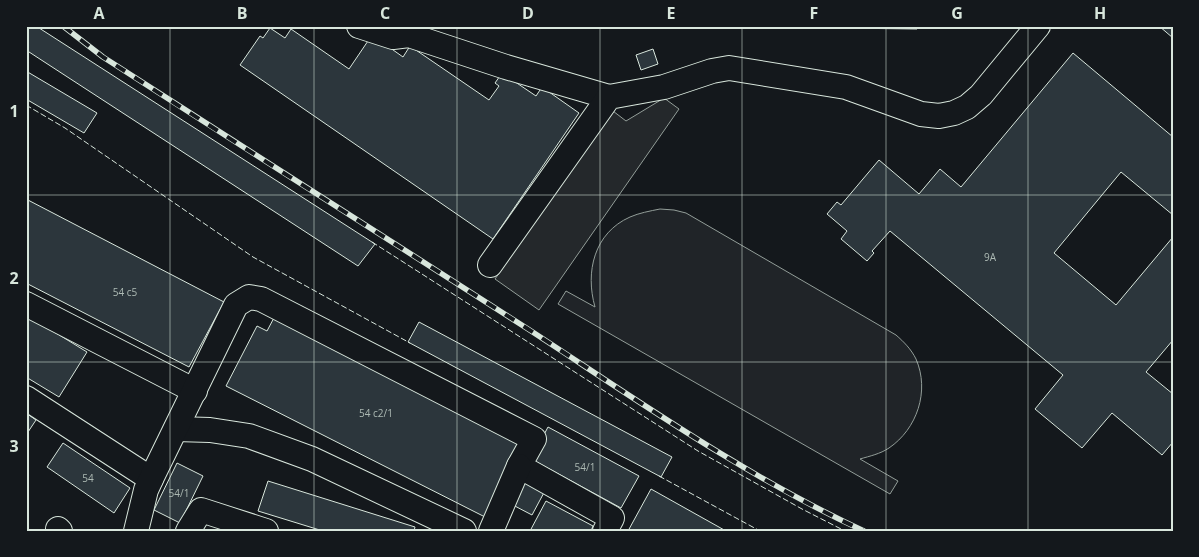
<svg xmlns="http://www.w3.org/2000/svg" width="1199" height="557" viewBox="0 0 1199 557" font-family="'Open Sans',sans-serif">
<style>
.green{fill:#202428;stroke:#939e99}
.parking{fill:#24282b;stroke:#939e99}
.building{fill:#2c363c;stroke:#d8e6dc}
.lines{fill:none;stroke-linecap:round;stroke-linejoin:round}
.minor-casing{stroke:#d8e6dc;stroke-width:26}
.minor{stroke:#14181c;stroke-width:24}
.rail-casing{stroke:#d8e6dc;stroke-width:5.5}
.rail{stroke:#14181c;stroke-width:4;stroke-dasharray:11;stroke-linecap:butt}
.fence{stroke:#d8e6dc;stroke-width:1;stroke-dasharray:6 2.5;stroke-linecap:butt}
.grid{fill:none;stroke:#d8e6dc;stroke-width:1;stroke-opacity:0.55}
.labels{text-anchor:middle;stroke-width:4;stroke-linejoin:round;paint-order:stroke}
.number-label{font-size:10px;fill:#adbab4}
.neatline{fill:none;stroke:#d8e6dc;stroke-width:2}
.grid-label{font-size:16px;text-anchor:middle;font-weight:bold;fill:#d8e6dc}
</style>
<rect width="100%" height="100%" fill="#14181c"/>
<path class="green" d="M660,209L674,210L686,213L896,335C904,342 911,349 916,359C930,391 917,429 889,448C880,454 870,456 860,459L898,481L890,494L558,304L566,291L595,307C585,272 594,233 630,217C639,213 650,211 660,209Z"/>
<path class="parking" d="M664,98L679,109L539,310L495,279L613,111L626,121Z"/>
<g class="building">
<path d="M26,26H36L375,244L358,266L26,50Z"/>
<path d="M839,26H917V29L839,28Z"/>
<path d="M1159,26H1173V38Z"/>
<path d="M270,28L285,38L291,29L349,69L372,35L403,57L410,46L489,100L499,86L495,83L502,73L536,96L542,87L579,113L493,239L240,65L260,36L263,38Z"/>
<path d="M653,49L658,64L641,70L636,55Z"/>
<path d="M1073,53L1173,137V215L1121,172L1054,253L1116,305L1173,237V340L1146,372L1173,394V442L1162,455L1112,413L1082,448L1035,409L1063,375L890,231L872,251L874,253L867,261L841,239L847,231L827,214L837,202L841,205L879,160L919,194L940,169L961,187Z"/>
<path d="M26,71L97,113L84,133L26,99Z"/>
<path d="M26,199L224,302L189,367L26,283Z"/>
<path d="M276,314L526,441L487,518L226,386L257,326L267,331Z"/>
<path d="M30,317L87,352L59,397L26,377V322Z"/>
<path d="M419,322L672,457L661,477L408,342Z"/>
<path d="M26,413L36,420L26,435Z"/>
<path d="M548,427L639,476L621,508L531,459Z"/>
<path d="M63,443L130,488L114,513L47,467Z"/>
<path d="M177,463L203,476L180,523L154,510Z"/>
<path d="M527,476L547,487L532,515L511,504Z"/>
<path d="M268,481L415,527L414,531H323L258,511Z"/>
<path d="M651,489L726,531H628Z"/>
<path d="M546,501L593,526L591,531H530Z"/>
</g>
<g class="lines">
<defs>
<g id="minor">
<path d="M359,26L393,37L409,35L506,67L609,97"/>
<path d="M490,265L609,97L664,87L712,71L729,68L846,87L921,114L939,116L954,113L967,107L981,95L1038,26"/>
<path d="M26,304L195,391"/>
<path d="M26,398L151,479"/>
<path d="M176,429L210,430L249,436L312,459L464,531"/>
<path d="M58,529L60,531"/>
<path d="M136,531L146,490L151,479L236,305L249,297L261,299L534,439L519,466L612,518L605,531"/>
<path d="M188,531L201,510L266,531"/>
<path d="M491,531L519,466"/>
</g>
</defs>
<use href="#minor" class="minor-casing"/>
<use href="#minor" class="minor"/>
<defs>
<path id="rail" d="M63,26L103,57C244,148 386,238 528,329C637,400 745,476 864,531"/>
</defs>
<use href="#rail" class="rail-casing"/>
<use href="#rail" class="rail"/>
<g class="fence">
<path d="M26,105L65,128L253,257L410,343"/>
<path d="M372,242L698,451L802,509L845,531"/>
<path d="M659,476L760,531"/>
</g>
</g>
<path class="grid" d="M170,26V531M314,26V531M457,26V531M600,26V531M742,26V531M886,26V531M1028,26V531M26,195H1173M26,362H1173"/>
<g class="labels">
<g class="number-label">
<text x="990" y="261">9А</text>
<text x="125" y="296">54 с5</text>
<text x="376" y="417">54 с2/1</text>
<text x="585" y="471">54/1</text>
<text x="88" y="482">54</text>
<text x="179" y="497">54/1</text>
</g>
</g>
<rect width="1199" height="557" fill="none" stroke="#14181c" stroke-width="55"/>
<rect x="28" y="28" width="1144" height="502" class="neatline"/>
<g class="grid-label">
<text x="99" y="19">A</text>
<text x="242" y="19">B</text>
<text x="385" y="19">C</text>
<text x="528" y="19">D</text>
<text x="671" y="19">E</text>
<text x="814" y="19">F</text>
<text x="957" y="19">G</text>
<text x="1100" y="19">H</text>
<text x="14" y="117">1</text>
<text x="14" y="284">2</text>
<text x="14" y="452">3</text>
</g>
</svg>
